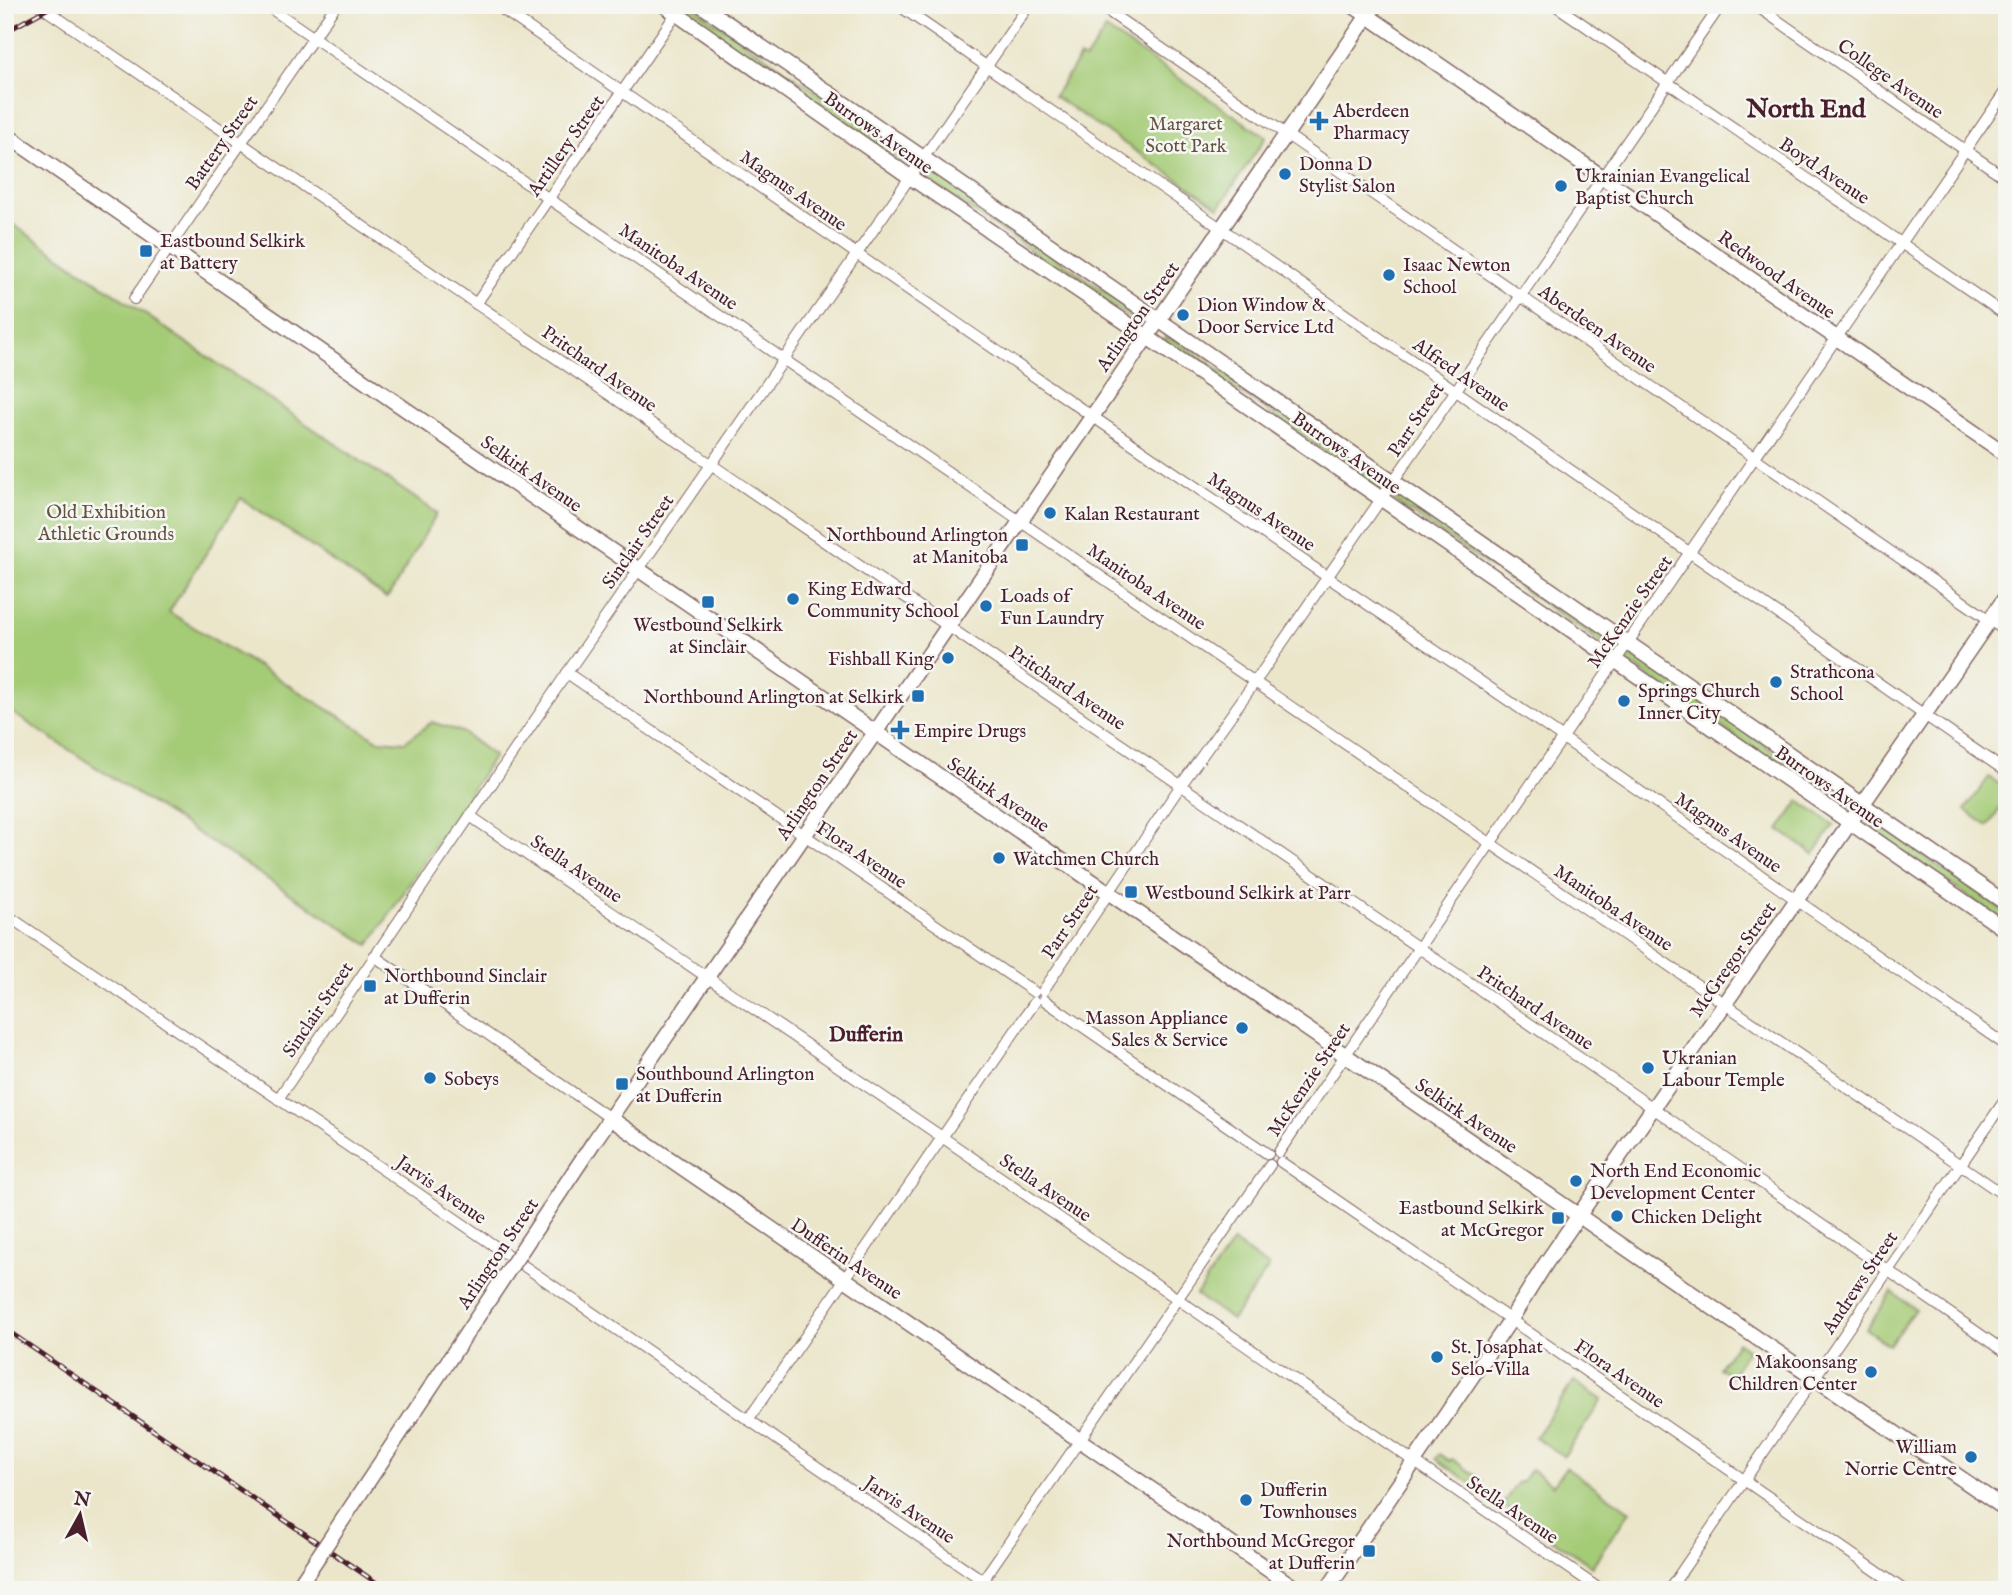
<svg xmlns="http://www.w3.org/2000/svg" width="2012" height="1595" viewBox="0 0 2012 1595" font-family="'IM FELL English',serif">
<style>
.green{fill:#a4cb76;stroke:#777550;stroke-width:2}
.lines{fill:none;stroke-linecap:round;stroke-linejoin:round}
.street-casing{stroke:#826563;stroke-width:12}
.secondary-casing{stroke:#826563;stroke-width:17}
.street{stroke:#fff;stroke-width:10}
.secondary{stroke:#fff;stroke-width:14}
.rail-casing{stroke:#4a1f2b;stroke-width:5}
.rail{stroke:#f6f6f2;stroke-width:2.5;stroke-dasharray:8;stroke-linecap:butt}
.secondary-bridge-casing{stroke:#826563;stroke-width:17;stroke-linecap:butt}
.secondary-bridge{stroke:#fff;stroke-width:14}
.poi-dot{fill:#1f6fb2;stroke:#f6f6f2;stroke-width:2.5}
.labels{text-anchor:middle;stroke-width:5;stroke-linejoin:round;paint-order:stroke}
.street-label{font-size:19px;fill:#4a1f2b;stroke:#f6f6f2}
.poi-label{font-size:19px;fill:#4a1f2b;stroke:#f6f6f2;text-anchor:start}
.park-label{font-size:19px;fill:#655342;stroke:#f6f6f2}
.neighbourhood-label{font-size:21px;font-weight:bold;fill:#4a1f2b;stroke:#f6f6f2}
.district-label{font-size:26px;font-weight:bold;fill:#4a1f2b;stroke:#f6f6f2}
</style>
<rect width="100%" height="100%" fill="#f6f6f2"/>
<filter id="ink" filterUnits="userSpaceOnUse"><feTurbulence type="fractalNoise" baseFrequency=".0143" numOctaves="2"/><feDisplacementMap in="SourceGraphic" scale="14" xChannelSelector="R" yChannelSelector="G"/><feConvolveMatrix kernelMatrix="1 2 1 2 8 2 1 2 1" color-interpolation-filters="sRGB"/></filter>
<filter id="wash" filterUnits="userSpaceOnUse"><feTurbulence type="fractalNoise" baseFrequency=".00686" numOctaves="4" result="noise"/><feDisplacementMap in="SourceGraphic" scale="28" xChannelSelector="R" yChannelSelector="G"/><feGaussianBlur stdDeviation="1.57" result="paint"/><feColorMatrix in="noise" values="0 0 0 0 0 0 0 0 0 0 0 0 0 0 0 0 0 1.4 0 .05"/><feComposite in="paint" operator="in"/></filter>
<g filter="url(#wash)">
<rect width="100%" height="100%" fill="#ebe6ca"/>
<g class="green">
<path d="M690,7L695,8L914,159L911,166H906L687,15L686,12Z"/>
<path d="M1106,29L1266,137L1219,207L1054,96L1080,57L1085,60Z"/>
<path d="M927,168L1134,312L1140,319L1138,321L1131,319L924,178L921,174L922,171Z"/>
<path d="M5,219L437,513L391,593L386,598L241,498L169,612L378,740L405,742L432,722L462,732L494,756L369,945L5,708Z"/>
<path d="M1166,337L1181,343L1383,482L1382,488L1380,490L1164,340Z"/>
<path d="M1397,492L1618,644V649L1613,651L1392,500L1393,493Z"/>
<path d="M1634,655L1842,798L1846,803L1843,808L1836,806L1626,661L1628,656Z"/>
<path d="M1989,777L2007,789V799L1988,826L1965,810Z"/>
<path d="M1799,801L1834,825L1814,854L1779,830Z"/>
<path d="M1870,821L1878,824L2007,913V923L1874,832L1868,825Z"/>
<path d="M1233,1242L1269,1267L1232,1320L1196,1295Z"/>
<path d="M1892,1292L1915,1309L1889,1345L1866,1329Z"/>
<path d="M1737,1342L1748,1350L1731,1376L1719,1368Z"/>
<path d="M1574,1381L1602,1400L1564,1456L1535,1437Z"/>
<path d="M1440,1454L1450,1461L1452,1459L1482,1480L1478,1486L1489,1494L1488,1495L1436,1459Z"/>
<path d="M1566,1467L1630,1511L1592,1566L1502,1505L1518,1482L1521,1483L1531,1469L1553,1485Z"/>
</g>
</g>
<g filter="url(#ink)">
<g class="lines">
<defs>
<g id="street">
<path d="M39,5L1653,1108L2007,1353"/>
<path d="M266,5L2007,1197"/>
<path d="M496,5L1083,410L1553,731L2007,1046"/>
<path d="M898,5L2007,772"/>
<path d="M1099,5L2007,632"/>
<path d="M1555,5L2007,316"/>
<path d="M1755,5L2007,179"/>
<path d="M134,299L336,5"/>
<path d="M476,304L682,5"/>
<path d="M567,673L1034,992"/>
<path d="M470,816L942,1137L1601,1590"/>
<path d="M5,914L416,1192L997,1590"/>
<path d="M374,956L610,1118"/>
<path d="M1043,991L1181,785L1262,672L1721,5"/>
<path d="M1044,1000L1268,1154"/>
<path d="M278,1099L567,673L1029,5"/>
<path d="M1279,1152L2007,89"/>
<path d="M1281,1162L1904,1590"/>
<path d="M748,1420L1035,1002"/>
<path d="M983,1580L1270,1165"/>
<path d="M1669,1590L2007,1097"/>
</g>
<g id="secondary">
<path d="M664,5L910,177L1137,330L2007,931"/>
<path d="M701,5L2007,904"/>
<path d="M1352,5L2007,455"/>
<path d="M5,134L2007,1510"/>
<path d="M610,1118L1298,1590"/>
<path d="M593,1143L1375,5"/>
<path d="M1327,1590L1511,1319L1546,1263L2007,595"/>
</g>
</defs>
<use href="#street" class="street-casing"/>
<use href="#secondary" class="secondary-casing"/>
<use href="#street" class="street"/>
<use href="#secondary" class="secondary"/>
<defs>
<g id="rail">
<path d="M5,32L54,5"/>
<path d="M5,1329L387,1590"/>
</g>
</defs>
<use href="#rail" class="rail-casing"/>
<use href="#rail" class="rail"/>
<defs>
<path id="secondary-bridge" d="M296,1590L593,1143"/>
</defs>
<use href="#secondary-bridge" class="secondary-bridge-casing"/>
<use href="#secondary-bridge" class="secondary-bridge"/>
</g>
</g>
<g class="poi-dot">
<path d="M1315.5 110.5h7v7h7v7h-7v7h-7v-7h-7v-7h7z"/>
<circle cx="1285" cy="174" r="7"/>
<circle cx="1561" cy="186" r="7"/>
<rect x="139" y="244" width="14" height="14" rx="3.5"/>
<circle cx="1389" cy="275" r="7"/>
<circle cx="1183" cy="315" r="7"/>
<circle cx="1050" cy="513" r="7"/>
<rect x="1015" y="538" width="14" height="14" rx="3.5"/>
<circle cx="793" cy="599" r="7"/>
<rect x="701" y="595" width="14" height="14" rx="3.5"/>
<circle cx="986" cy="606" r="7"/>
<circle cx="948" cy="658" r="7"/>
<circle cx="1776" cy="682" r="7"/>
<rect x="911" y="689" width="14" height="14" rx="3.5"/>
<circle cx="1624" cy="701" r="7"/>
<path d="M896.5 719.5h7v7h7v7h-7v7h-7v-7h-7v-7h7z"/>
<circle cx="999" cy="858" r="7"/>
<rect x="1124" y="885" width="14" height="14" rx="3.5"/>
<rect x="363" y="979" width="14" height="14" rx="3.5"/>
<circle cx="1242" cy="1028" r="7"/>
<circle cx="1648" cy="1068" r="7"/>
<circle cx="430" cy="1078" r="7"/>
<rect x="615" y="1077" width="14" height="14" rx="3.5"/>
<circle cx="1576" cy="1181" r="7"/>
<circle cx="1617" cy="1216" r="7"/>
<rect x="1551" y="1211" width="14" height="14" rx="3.5"/>
<circle cx="1437" cy="1357" r="7"/>
<circle cx="1871" cy="1372" r="7"/>
<circle cx="1971" cy="1457" r="7"/>
<circle cx="1246" cy="1500" r="7"/>
<rect x="1362" y="1544" width="14" height="14" rx="3.5"/>
</g>
<g class="labels">
<g class="street-label">
<text transform="translate(1891 78) rotate(35)" y="7">College Avenue</text>
<text transform="translate(879 132) rotate(35)" y="7">Burrows Avenue</text>
<text transform="translate(221 142) rotate(-55)" y="7">Battery Street</text>
<text transform="translate(565 145) rotate(-55)" y="7">Artillery Street</text>
<text transform="translate(1825 170) rotate(34)" y="7">Boyd Avenue</text>
<text transform="translate(794 190) rotate(35)" y="7">Magnus Avenue</text>
<text transform="translate(679 266) rotate(34)" y="7">Manitoba Avenue</text>
<text transform="translate(1777 274) rotate(35)" y="7">Redwood Avenue</text>
<text transform="translate(1137 316) rotate(-55)" y="7">Arlington Street</text>
<text transform="translate(1598 328) rotate(35)" y="7">Aberdeen Avenue</text>
<text transform="translate(600 368) rotate(35)" y="7">Pritchard Avenue</text>
<text transform="translate(1462 374) rotate(35)" y="7">Alfred Avenue</text>
<text transform="translate(1415 419) rotate(-56)" y="7">Parr Street</text>
<text transform="translate(1347 452) rotate(35)" y="7">Burrows Avenue</text>
<text transform="translate(532 473) rotate(35)" y="7">Selkirk Avenue</text>
<text transform="translate(1262 511) rotate(34)" y="7">Magnus Avenue</text>
<text transform="translate(637 541) rotate(-55)" y="7">Sinclair Street</text>
<text transform="translate(1147 586) rotate(34)" y="7">Manitoba Avenue</text>
<text transform="translate(1629 611) rotate(-55)" y="7">McKenzie Street</text>
<text transform="translate(1068 687) rotate(34)" y="7">Pritchard Avenue</text>
<text transform="translate(816 784) rotate(-56)" y="7">Arlington Street</text>
<text transform="translate(1830 786) rotate(35)" y="7">Burrows Avenue</text>
<text transform="translate(999 794) rotate(34)" y="7">Selkirk Avenue</text>
<text transform="translate(1729 832) rotate(35)" y="7">Magnus Avenue</text>
<text transform="translate(862 854) rotate(34)" y="7">Flora Avenue</text>
<text transform="translate(577 868) rotate(34)" y="7">Stella Avenue</text>
<text transform="translate(1614 907) rotate(34)" y="7">Manitoba Avenue</text>
<text transform="translate(1069 921) rotate(-56)" y="7">Parr Street</text>
<text transform="translate(1732 959) rotate(-55)" y="7">McGregor Street</text>
<text transform="translate(1536 1007) rotate(34)" y="7">Pritchard Avenue</text>
<text transform="translate(317 1009) rotate(-56)" y="7">Sinclair Street</text>
<text transform="translate(1308 1079) rotate(-56)" y="7">McKenzie Street</text>
<text transform="translate(1467 1115) rotate(34)" y="7">Selkirk Avenue</text>
<text transform="translate(1046 1187) rotate(34)" y="7">Stella Avenue</text>
<text transform="translate(442 1189) rotate(35)" y="7">Jarvis Avenue</text>
<text transform="translate(497 1253) rotate(-56)" y="7">Arlington Street</text>
<text transform="translate(847 1258) rotate(34)" y="7">Dufferin Avenue</text>
<text transform="translate(1859 1282) rotate(-56)" y="7">Andrews Street</text>
<text transform="translate(1620 1373) rotate(35)" y="7">Flora Avenue</text>
<text transform="translate(910 1509) rotate(34)" y="7">Jarvis Avenue</text>
<text transform="translate(1513 1509) rotate(34)" y="7">Stella Avenue</text>
</g>
<g class="poi-label">
<text x="1333" y="117">Aberdeen<tspan x="1333" dy="22">Pharmacy</tspan></text>
<text x="1299" y="170">Donna D<tspan x="1299" dy="22">Stylist Salon</tspan></text>
<text x="1575" y="182">Ukrainian Evangelical<tspan x="1575" dy="22">Baptist Church</tspan></text>
<text x="160" y="247">Eastbound Selkirk<tspan x="160" dy="22">at Battery</tspan></text>
<text x="1403" y="271">Isaac Newton<tspan x="1403" dy="22">School</tspan></text>
<text x="1197" y="311">Dion Window &amp;<tspan x="1197" dy="22">Door Service Ltd</tspan></text>
<text x="1064" y="520">Kalan Restaurant</text>
<text x="1008" y="541" text-anchor="end">Northbound Arlington<tspan x="1008" dy="22">at Manitoba</tspan></text>
<text x="807" y="595">King Edward<tspan x="807" dy="22">Community School</tspan></text>
<text x="1000" y="602">Loads of<tspan x="1000" dy="22">Fun Laundry</tspan></text>
<text x="708" y="631" text-anchor="middle">Westbound Selkirk<tspan x="708" dy="22">at Sinclair</tspan></text>
<text x="934" y="665" text-anchor="end">Fishball King</text>
<text x="1790" y="678">Strathcona<tspan x="1790" dy="22">School</tspan></text>
<text x="1638" y="697">Springs Church<tspan x="1638" dy="22">Inner City</tspan></text>
<text x="904" y="703" text-anchor="end">Northbound Arlington at Selkirk</text>
<text x="914" y="737">Empire Drugs</text>
<text x="1013" y="865">Watchmen Church</text>
<text x="1145" y="899">Westbound Selkirk at Parr</text>
<text x="384" y="982">Northbound Sinclair<tspan x="384" dy="22">at Dufferin</tspan></text>
<text x="1228" y="1024" text-anchor="end">Masson Appliance<tspan x="1228" dy="22">Sales &amp; Service</tspan></text>
<text x="1662" y="1064">Ukranian<tspan x="1662" dy="22">Labour Temple</tspan></text>
<text x="636" y="1080">Southbound Arlington<tspan x="636" dy="22">at Dufferin</tspan></text>
<text x="444" y="1085">Sobeys</text>
<text x="1590" y="1177">North End Economic<tspan x="1590" dy="22">Development Center</tspan></text>
<text x="1544" y="1214" text-anchor="end">Eastbound Selkirk<tspan x="1544" dy="22">at McGregor</tspan></text>
<text x="1631" y="1223">Chicken Delight</text>
<text x="1451" y="1353">St. Josaphat<tspan x="1451" dy="22">Selo-Villa</tspan></text>
<text x="1857" y="1368" text-anchor="end">Makoonsang<tspan x="1857" dy="22">Children Center</tspan></text>
<text x="1957" y="1453" text-anchor="end">William<tspan x="1957" dy="22">Norrie Centre</tspan></text>
<text x="1260" y="1496">Dufferin<tspan x="1260" dy="22">Townhouses</tspan></text>
<text x="1355" y="1547" text-anchor="end">Northbound McGregor<tspan x="1355" dy="22">at Dufferin</tspan></text>
</g>
<g class="park-label">
<text x="1186" y="130">Margaret<tspan x="1186" dy="22">Scott Park</tspan></text>
<text x="106" y="518">Old Exhibition<tspan x="106" dy="22">Athletic Grounds</tspan></text>
</g>
<g class="neighbourhood-label">
<text x="866" y="1041">Dufferin</text>
</g>
<g class="district-label">
<text x="1806" y="117">North End</text>
</g>
</g>
<rect width="2012" height="1595" fill="none" stroke="#f6f6f2" stroke-width="28"/>
<g transform="translate(80 1515) rotate(8)" stroke="#f6f6f2" stroke-width="5" paint-order="stroke">
<path d="M0-5L12 26L0 18L-12 26Z" fill="#4a1f2b"/>
<text y="-10" font-size="19" font-weight="bold" text-anchor="middle" fill="#4a1f2b">N</text>
</g>
</svg>
